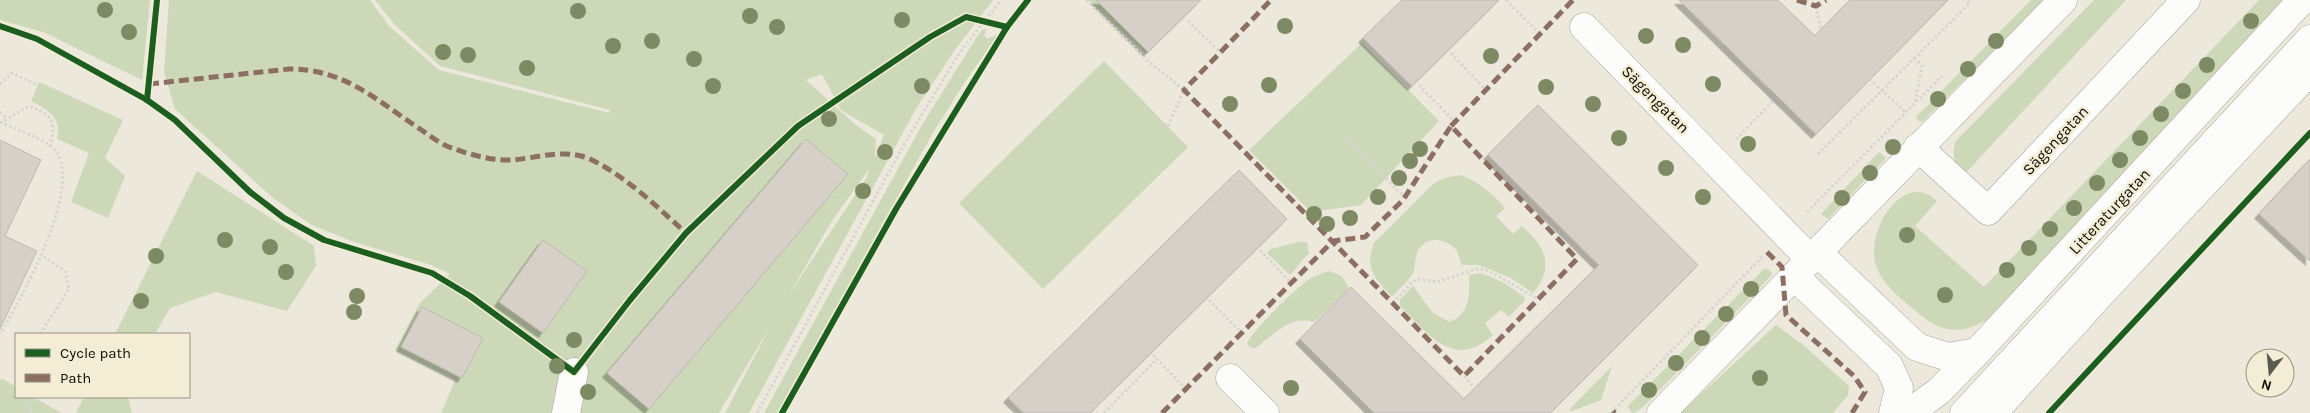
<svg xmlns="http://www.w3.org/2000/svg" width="2310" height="413" viewBox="0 0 2310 413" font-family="Karla,sans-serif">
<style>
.green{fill:#ccd8b7;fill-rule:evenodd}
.building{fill:#d6d0c8;stroke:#beb9af;filter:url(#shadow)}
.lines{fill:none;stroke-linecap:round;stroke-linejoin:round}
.minor-casing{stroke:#a7a49b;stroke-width:29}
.path{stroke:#d6d5d1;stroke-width:3;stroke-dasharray:2.5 2.5;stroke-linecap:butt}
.minor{stroke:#fcfcfa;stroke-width:28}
.quiet{stroke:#8d6e63;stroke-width:5;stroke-dasharray:10 5;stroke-linecap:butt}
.cycleway-casing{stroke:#f3edd5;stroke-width:9}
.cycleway{stroke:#1b5e20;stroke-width:6}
.tree{fill:#7e8a63}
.labels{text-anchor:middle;stroke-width:5;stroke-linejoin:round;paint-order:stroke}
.street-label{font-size:16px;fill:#0d0b04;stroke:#f3edd5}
</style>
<defs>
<filter id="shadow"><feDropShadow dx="-4.5" dy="4.5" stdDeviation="0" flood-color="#0004"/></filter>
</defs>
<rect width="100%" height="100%" fill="#ece9dc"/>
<g class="green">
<path d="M0,0H150L142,80L43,32L0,20Z"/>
<path d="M169,0H370L389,26L439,70L609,113L610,110L440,66L395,25L375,0H993L955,50L917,107L749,413H725L771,325L719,413H441L455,380L395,350L419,304L450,274L431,265L351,241L310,224L272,197L175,109L164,72ZM822,74L841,110L884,135L875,158L876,139L857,126L806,80ZM869,169L867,177L788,296L832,221Z"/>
<path d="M1088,0H1107L1102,6L1147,51L1145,53Z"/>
<path d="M2031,0H2044L1922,122L1919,121L1916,118L1917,116Z"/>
<path d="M2094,0H2126L1962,177C1955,164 1951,156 1956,141Z"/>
<path d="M2259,0H2282L2206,87L1987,320C1959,335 1942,333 1918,313C1904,301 1886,288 1878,271C1861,235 1903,168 1937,201L1915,226L1984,287Z"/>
<path d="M987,29L984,35L987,39L998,34L965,82L934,131L777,413H764L922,125L978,35L982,30Z"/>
<path d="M1362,43L1439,121L1361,205L1311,212L1249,150Z"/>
<path d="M1104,61L1188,147L1043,289L959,203Z"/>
<path d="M39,82L123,120L105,158L125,176L108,218L71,202L89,153L57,139C63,118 47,109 31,101Z"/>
<path d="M1879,152L1886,158L1828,219L1821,214Z"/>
<path d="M197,171L314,246L316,266L287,311L216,292L170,308L155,334H115Z"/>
<path d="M1460,175C1478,181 1490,192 1503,205L1504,209L1496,216L1513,234L1522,226C1544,246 1556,265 1533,293L1511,278L1479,265H1462C1460,261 1459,255 1457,251C1447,238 1426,235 1418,251C1414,258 1416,267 1413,273C1408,282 1398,289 1392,297C1375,279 1364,268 1374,243L1433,184L1444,178Z"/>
<path d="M1298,242H1307L1309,253L1290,275L1267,253L1271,249Z"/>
<path d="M1764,269H1768L1772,273L1771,276L1642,408L1634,413L1631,412L1628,406Z"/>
<path d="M1329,271L1342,276L1349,288L1314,322C1290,315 1274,334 1256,348H1252L1247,344C1251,332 1296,288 1307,281C1314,276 1321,273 1329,271Z"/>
<path d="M1479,273C1496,277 1511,287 1524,297L1525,300L1509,317L1501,310L1485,323L1493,335C1453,371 1429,334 1400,306V300L1413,286L1433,313L1450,322C1470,314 1470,294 1469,275Z"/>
<path d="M1776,325L1802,344L1849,386L1848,395L1833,413H1680Z"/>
<path d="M1612,366L1601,400L1572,411L1569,410Z"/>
<path d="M3,379L16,387V397H33L62,413H0V380Z"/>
<path d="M84,397H128L132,413H76Z"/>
</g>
<g class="building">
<path d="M1096,0H1201L1148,52Z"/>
<path d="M1402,0H1499L1412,86L1363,38Z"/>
<path d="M1679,0H1778L1815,36L1850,0H1948L1816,134Z"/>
<path d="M1538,105L1698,265L1550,413H1374L1300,339L1351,287L1464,399L1599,265L1488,155Z"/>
<path d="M806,139L848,174L649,409L607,373Z"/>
<path d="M0,140L41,160L5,236L37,251L0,329Z"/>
<path d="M2310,159V261L2259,214Z"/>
<path d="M1239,170L1287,219L1090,413H1024L1008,398Z"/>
<path d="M543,240L587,271L543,333L499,302Z"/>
<path d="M422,307L483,338L462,378L401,347Z"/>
</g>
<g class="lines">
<defs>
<g id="minor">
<path d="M1584,27L1811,260"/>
<path d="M1918,147L1988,211L2186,0"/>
<path d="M1817,252L1917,347L1948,357L1977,352"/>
<path d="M1794,276L1889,366L1899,388L1893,413"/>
<path d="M1230,378L1265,413"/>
<path d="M566,413L574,372"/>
<path d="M1661,413L2063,0"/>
<path d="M1909,413L1939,391L1977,352L2302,0"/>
<path d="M1964,413L2310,39"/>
<path d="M1993,413L2097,298L2310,71"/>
</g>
</defs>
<use href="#minor" class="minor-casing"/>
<g class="path">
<path d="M1086,0L1150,63L1184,90L1168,126"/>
<path d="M1506,0L1540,34"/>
<path d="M1816,6L1821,30"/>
<path d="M1188,21L1221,53"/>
<path d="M1451,53L1486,90"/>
<path d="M1914,58L1922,66L1915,102"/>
<path d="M1870,79L1905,112"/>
<path d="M0,84L12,73L37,85"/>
<path d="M1419,85L1455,122"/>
<path d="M0,112L6,118"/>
<path d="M0,122C15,129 53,141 59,156C77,199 22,297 0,334"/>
<path d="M0,123L29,106C52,114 57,122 50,145"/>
<path d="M1344,136L1404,197"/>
<path d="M1736,139L1774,100"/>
<path d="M1818,154L1970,3L1966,0"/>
<path d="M1807,212L1942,76"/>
<path d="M1260,250L1292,284"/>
<path d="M1209,300L1242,333"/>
<path d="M1393,303L1412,282L1418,279L1437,282L1476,269H1484L1496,275L1538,299"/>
<path d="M40,334L69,289L65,271L41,255"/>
<path d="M1153,355L1186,389"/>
<path d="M1464,376L1475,388"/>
<path d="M26,397L31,413"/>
<path d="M1096,412L1097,413"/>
<path d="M757,413L906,141L958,55L1001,0"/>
<path d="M1104,413L1157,359"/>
<path d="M1611,413L1764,255"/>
</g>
<use href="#minor" class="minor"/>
<g class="quiet">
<path d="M1797,0L1816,6L1826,0"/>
<path d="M149,84L289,69C345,69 376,100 420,129C429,135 439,143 449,147C469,154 490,161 512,160C537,158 565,148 590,159C627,177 656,206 686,233"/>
<path d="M1451,126L1573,0"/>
<path d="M1767,252L1782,267L1786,315L1854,376L1865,392L1852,413"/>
<path d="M1613,411L1615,413"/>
<path d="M1162,413L1333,241L1365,237L1403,200L1451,126L1577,259L1464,376L1184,90L1271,0"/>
</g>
<defs>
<g id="cycleway">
<path d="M0,26L37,39L147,100L175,120L250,192L284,218L324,240L432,273L470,296L574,372L630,300L686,233L798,126L930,37L966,17L1007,27"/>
<path d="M147,100L157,0"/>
<path d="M782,413L896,209L1007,27L1028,0"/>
<path d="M2049,413L2310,133"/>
</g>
</defs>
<use href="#cycleway" class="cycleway-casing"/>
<use href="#cycleway" class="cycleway"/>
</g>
<g class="tree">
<circle cx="105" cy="10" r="8"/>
<circle cx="578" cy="11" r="8"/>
<circle cx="750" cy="16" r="8"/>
<circle cx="902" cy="20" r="8"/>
<circle cx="2251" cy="21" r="8"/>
<circle cx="1285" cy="26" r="8"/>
<circle cx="777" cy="27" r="8"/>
<circle cx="129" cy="32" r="8"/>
<circle cx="1646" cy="36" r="8"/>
<circle cx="652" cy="41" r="8"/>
<circle cx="1996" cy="41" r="8"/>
<circle cx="1683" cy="45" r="8"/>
<circle cx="613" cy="46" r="8"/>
<circle cx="443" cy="52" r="8"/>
<circle cx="468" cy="55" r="8"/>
<circle cx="1491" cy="56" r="8"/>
<circle cx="694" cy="59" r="8"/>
<circle cx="2207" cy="65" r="8"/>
<circle cx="527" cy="68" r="8"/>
<circle cx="1968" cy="69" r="8"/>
<circle cx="1713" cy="84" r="8"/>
<circle cx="1269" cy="85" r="8"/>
<circle cx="713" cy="86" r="8"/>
<circle cx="922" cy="86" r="8"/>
<circle cx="1546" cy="87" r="8"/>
<circle cx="2183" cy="91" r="8"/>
<circle cx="1938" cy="99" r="8"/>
<circle cx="1230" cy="104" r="8"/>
<circle cx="1593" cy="104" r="8"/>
<circle cx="2161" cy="114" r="8"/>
<circle cx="829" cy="119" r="8"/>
<circle cx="1619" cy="138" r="8"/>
<circle cx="2140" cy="138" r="8"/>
<circle cx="1748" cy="144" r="8"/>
<circle cx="1893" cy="147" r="8"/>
<circle cx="1420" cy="149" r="8"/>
<circle cx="885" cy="152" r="8"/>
<circle cx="2120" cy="160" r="8"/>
<circle cx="1410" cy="161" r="8"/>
<circle cx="1666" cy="168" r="8"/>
<circle cx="1870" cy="173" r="8"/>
<circle cx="1399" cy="178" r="8"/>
<circle cx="2097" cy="183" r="8"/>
<circle cx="863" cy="191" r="8"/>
<circle cx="1378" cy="197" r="8"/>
<circle cx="1703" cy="197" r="8"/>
<circle cx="1842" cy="198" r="8"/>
<circle cx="2074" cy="208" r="8"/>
<circle cx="1314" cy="214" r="8"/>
<circle cx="1350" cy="218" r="8"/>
<circle cx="1327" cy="224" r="8"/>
<circle cx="2050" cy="229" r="8"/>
<circle cx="1907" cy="235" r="8"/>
<circle cx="225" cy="240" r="8"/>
<circle cx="270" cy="247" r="8"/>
<circle cx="2029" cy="248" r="8"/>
<circle cx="156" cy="256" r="8"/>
<circle cx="2007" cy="270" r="8"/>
<circle cx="286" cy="272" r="8"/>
<circle cx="1751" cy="289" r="8"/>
<circle cx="1945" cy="295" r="8"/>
<circle cx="357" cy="296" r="8"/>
<circle cx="141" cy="301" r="8"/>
<circle cx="354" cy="312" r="8"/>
<circle cx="1726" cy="314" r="8"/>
<circle cx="1702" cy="338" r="8"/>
<circle cx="574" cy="340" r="8"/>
<circle cx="1676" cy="363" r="8"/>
<circle cx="557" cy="366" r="8"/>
<circle cx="1760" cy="378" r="8"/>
<circle cx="1291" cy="388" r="8"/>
<circle cx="1649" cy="390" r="8"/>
<circle cx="588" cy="392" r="8"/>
</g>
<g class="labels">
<g class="street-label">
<text transform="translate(1656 99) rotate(45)" y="6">Sägengatan</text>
<text transform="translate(2055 140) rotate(-47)" y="6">Sägengatan</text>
<text transform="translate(2109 211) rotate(-47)" y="6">Litteraturgatan</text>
</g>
</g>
<rect x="15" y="333" width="175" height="65" fill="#f3edd5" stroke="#979381"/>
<rect x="25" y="349" width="25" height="8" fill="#1b5e20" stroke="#979381"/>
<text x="60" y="358" font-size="15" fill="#0d0b04">Cycle path</text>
<rect x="25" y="374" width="25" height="8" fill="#8d6e63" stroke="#979381"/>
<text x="60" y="383" font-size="15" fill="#0d0b04">Path</text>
<g transform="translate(2270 373) rotate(196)"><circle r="24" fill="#f3edd5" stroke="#979381"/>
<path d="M0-4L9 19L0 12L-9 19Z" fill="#5b5950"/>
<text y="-8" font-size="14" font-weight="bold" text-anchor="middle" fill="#0d0b04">N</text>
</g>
</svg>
